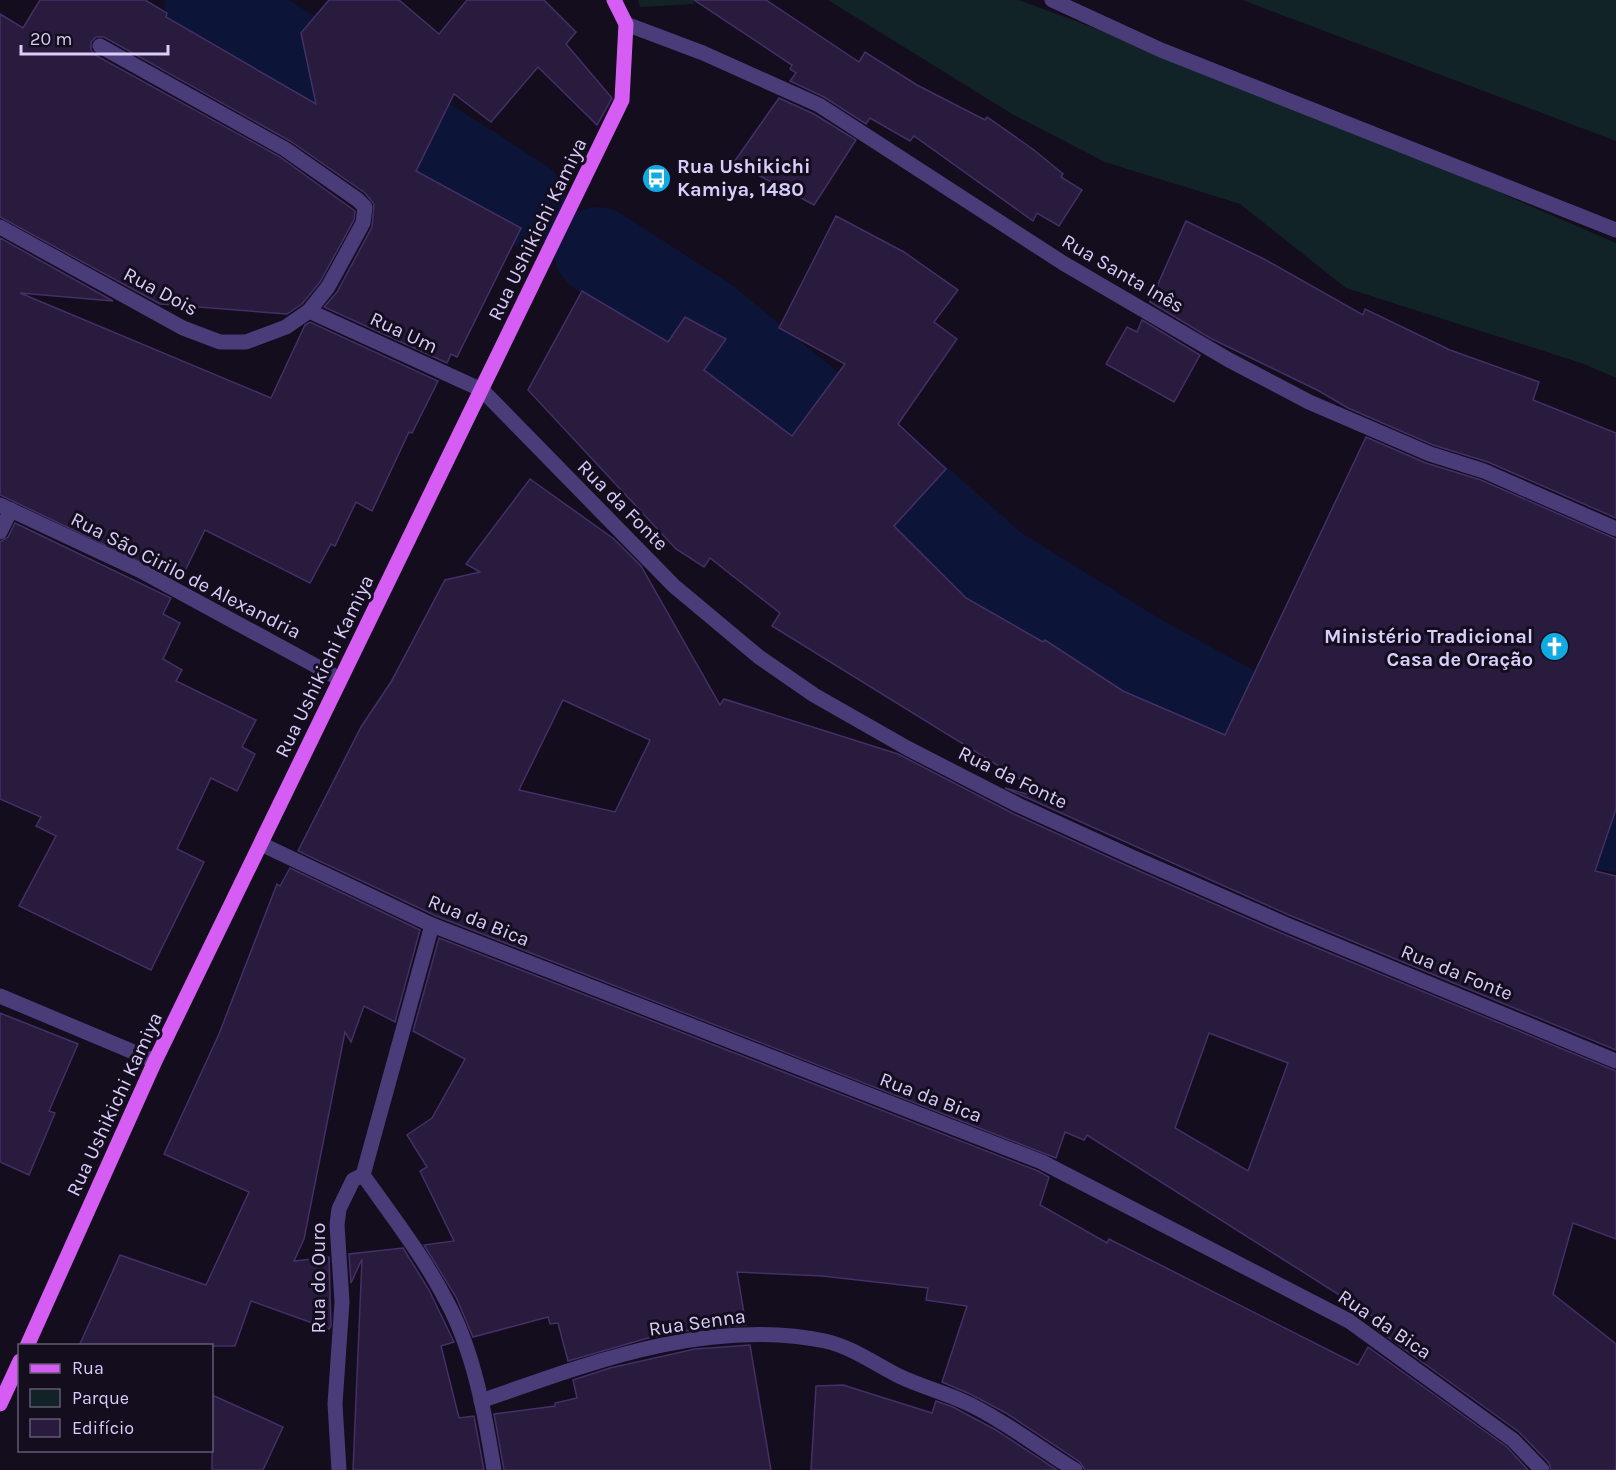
<svg xmlns="http://www.w3.org/2000/svg" width="1616" height="1470" viewBox="0 0 1616 1470" font-family="Karla,sans-serif">
<style>
.green{fill:#112326}
.lines{fill:none;stroke-linecap:round;stroke-linejoin:round}
.river{stroke:#0c1437;stroke-width:88}
.building{fill:#281b3d;stroke:#442f67;stroke-width:1.5;fill-rule:evenodd}
.minor{stroke:#493c79;stroke-width:15}
.major{stroke:#d55df3;stroke-width:15}
.labels{text-anchor:middle;stroke-width:6;stroke-linejoin:round;paint-order:stroke}
.poi-label{font-size:20px;font-weight:bold;fill:#dacdfb;stroke:#130d1d;text-anchor:start}
.street-label{font-size:20px;fill:#dacdfb;stroke:#130d1d}
</style>
<rect width="100%" height="100%" fill="#130d1d"/>
<g class="green">
<path d="M638,0H693L694,4L640,7Z"/>
<path d="M828,0H1019L1267,92L1616,243V378L1584,364L1346,288L1240,204L1105,162L1012,114Z"/>
<path d="M1242,0H1616V141Z"/>
</g>
<g class="lines">
<g class="river">
<path d="M208,0L523,203"/>
<path d="M598,251L708,322L838,429L995,568L1138,657L1344,770"/>
<path d="M1488,805L1616,828"/>
</g>
</g>
<g class="building">
<path d="M40,0H145L167,13L166,17L316,104L301,33L329,0H399L439,34L467,0H544L576,32L566,44L612,98L597,125L538,67L491,122L454,94L416,171L521,228L457,357L451,354L447,363L324,307L337,292L372,227L374,204L365,193L290,141L104,37H96L91,42V50L95,55L280,157L355,211L354,220L320,282L302,304L287,314L160,304L0,217V14L23,28Z"/>
<path d="M694,0H766L859,62L865,52L917,85L985,120L987,117L1034,150L1063,174L1061,177L1082,190L1059,226L1037,213L1033,221L914,136L910,141L870,118L866,124L824,97L790,81L796,73L790,69L792,65Z"/>
<path d="M779,98L814,114L856,140L814,205L734,162Z"/>
<path d="M836,216L904,252L958,290L934,322L957,339L898,424L946,469L894,526L966,598L1043,642L1045,640L1123,691L1225,735L1366,437L1426,463L1481,480L1616,539V809L1595,871L1616,876V1050L1289,915L1005,788L1027,794L1031,786L772,626L780,613L710,558L704,567L676,549L528,390L582,291L668,342L685,317L726,339L704,370L792,436L845,364L779,328Z"/>
<path d="M1186,221L1264,259L1363,315L1365,309L1450,350L1539,382L1533,400L1616,433V518L1488,462L1433,445L1348,408L1319,391L1210,338L1150,302Z"/>
<path d="M0,238L113,301L20,293L271,398L305,325L310,322L438,381L412,433L409,432L372,511L356,502L335,546L331,544L310,583L205,530L180,581L0,495Z"/>
<path d="M1142,320L1200,355L1174,402L1106,364L1127,327L1137,332Z"/>
<path d="M530,479L614,539L641,566L720,705L724,699L898,754L1014,814L1128,866L1281,933L1616,1071V1239L1573,1223L1553,1294L1616,1344V1470H1551L1549,1463L1519,1432L1378,1330L1382,1322L1087,1135L1084,1140L1065,1132L1056,1158L436,916L298,851L361,727L391,682L445,580L480,572L466,564ZM563,700L650,740L615,812L519,790ZM1209,1033L1288,1063L1248,1171L1175,1128Z"/>
<path d="M15,523L171,598L163,614L180,623L163,659L182,670L176,681L256,720L242,747L255,754L237,791L211,778L177,849L204,862L151,970L19,906L56,836L36,826L41,817L0,799V542L8,537Z"/>
<path d="M290,868L420,930L395,1022L364,1006L351,1042L345,1032L304,1239L294,1261L329,1257L331,1326L329,1329L251,1301L235,1346H79L120,1255L206,1285L249,1192L164,1154L219,1034L277,884L280,886Z"/>
<path d="M439,938L1038,1171L1049,1177L1040,1205L1107,1243L1109,1239L1358,1365L1368,1347L1507,1447L1528,1470H1085L1080,1462L1006,1413L970,1394L942,1382L967,1306L926,1300L928,1288L822,1276L737,1272L746,1325L692,1330L648,1338L568,1361L558,1323L550,1324L548,1317L473,1337L456,1297L424,1245L454,1241L420,1171L427,1167L407,1135L432,1118L465,1059L413,1031Z"/>
<path d="M0,1013L78,1044L49,1111L55,1113L29,1175L0,1162Z"/>
<path d="M403,1248L429,1290L454,1342L441,1346L459,1418L474,1416L484,1470H353L362,1259L351,1283L349,1254Z"/>
<path d="M750,1345L771,1470H504L494,1414L555,1406V1403L577,1398L573,1380L610,1368L695,1349Z"/>
<path d="M843,1385L932,1413L936,1401L953,1407L996,1430L1057,1470H811L816,1386Z"/>
<path d="M212,1395L283,1427L263,1470H212Z"/>
</g>
<g class="lines">
<g class="minor">
<path d="M1052,0L1161,50L1616,230"/>
<path d="M626,24L703,53L819,105L1063,263L1229,360L1309,402L1430,454L1484,471L1616,529"/>
<path d="M0,227L183,328L220,342H246L286,327L309,311L328,287L363,223L365,207L358,200L285,149L100,46"/>
<path d="M309,311L482,390L674,586L759,657L814,695L907,748L1018,805L1132,857L1285,924L1616,1061"/>
<path d="M0,505L141,571L340,679"/>
<path d="M0,532L11,510"/>
<path d="M261,844L432,925L1042,1162L1349,1321L1513,1440L1542,1470"/>
<path d="M0,996L155,1061"/>
<path d="M363,1175C392,1216 424,1257 447,1302C474,1352 485,1414 494,1470"/>
<path d="M481,1401C590,1363 708,1317 825,1341C852,1347 875,1364 899,1376C924,1388 951,1394 975,1407C1010,1425 1041,1449 1075,1470"/>
<path d="M339,1470L335,1404L342,1302L337,1225L339,1209L353,1180L363,1175L432,925"/>
</g>
<g class="major">
<path d="M27,1346L155,1061L622,100L626,24L614,0"/>
<path d="M0,1404L20,1361"/>
</g>
</g>
<defs>
<symbol id="bus-disc" viewBox="-11 -11 22 22"><circle r="9.5" fill="#11aae3" stroke="#130d1d"/><path d="M-5-6H5V4H4V6H2V4H-2V6H-4V4H-5ZM-3.5-4V0h7V-4ZM-3.5 1.2v1.5H-2V1.2ZM2 1.2v1.5H3.5V1.2Z" fill="#fff"/></symbol>
<symbol id="church-disc" viewBox="-11 -11 22 22"><circle r="9.5" fill="#11aae3" stroke="#130d1d"/><path d="M-1.2-6h2.4v3.5h3.3v2.4h-3.3V6h-2.4V-.1h-3.3v-2.4h3.3Z" fill="#fff"/></symbol>
</defs>
<g fill-rule="evenodd">
<use href="#bus-disc" x="640" y="162" width="33" height="33"/>
<use href="#church-disc" x="1538" y="630" width="33" height="33"/>
</g>
<g class="labels">
<g class="poi-label">
<text x="677" y="173">Rua Ushikichi<tspan x="677" dy="23">Kamiya, 1480</tspan></text>
<text x="1533" y="643" text-anchor="end">Ministério Tradicional<tspan x="1533" dy="23">Casa de Oração</tspan></text>
</g>
<g class="street-label">
<text transform="translate(537 229) rotate(-64)" y="7">Rua Ushikichi Kamiya</text>
<text transform="translate(1123 273) rotate(30)" y="7">Rua Santa Inês</text>
<text transform="translate(161 291) rotate(28)" y="7">Rua Dois</text>
<text transform="translate(404 332) rotate(25)" y="7">Rua Um</text>
<text transform="translate(623 505) rotate(45)" y="7">Rua da Fonte</text>
<text transform="translate(186 575) rotate(27)" y="7">Rua São Cirilo de Alexandria</text>
<text transform="translate(324 666) rotate(-64)" y="7">Rua Ushikichi Kamiya</text>
<text transform="translate(1013 777) rotate(26)" y="7">Rua da Fonte</text>
<text transform="translate(479 920) rotate(22)" y="7">Rua da Bica</text>
<text transform="translate(1457 972) rotate(22)" y="7">Rua da Fonte</text>
<text transform="translate(931 1097) rotate(21)" y="7">Rua da Bica</text>
<text transform="translate(114 1104) rotate(-65)" y="7">Rua Ushikichi Kamiya</text>
<text transform="translate(318 1278) rotate(-90)" y="7">Rua do Ouro</text>
<text transform="translate(697 1322) rotate(-8)" y="7">Rua Senna</text>
<text transform="translate(1385 1324) rotate(34)" y="7">Rua da Bica</text>
</g>
</g>
<rect x="18" y="1344" width="195" height="108" fill="#130d1d" stroke="#635a76" stroke-width="1.5"/>
<rect x="30" y="1364" width="30" height="9" fill="#d55df3" stroke="#635a76" stroke-width="1.5"/>
<text x="72" y="1374" font-size="18" fill="#dacdfb">Rua</text>
<rect x="30" y="1389" width="30" height="18" fill="#112326" stroke="#635a76" stroke-width="1.5"/>
<text x="72" y="1404" font-size="18" fill="#dacdfb">Parque</text>
<rect x="30" y="1419" width="30" height="18" fill="#281b3d" stroke="#635a76" stroke-width="1.5"/>
<text x="72" y="1434" font-size="18" fill="#dacdfb">Edifício</text>
<path d="M21 45v9h147v-9" fill="none" stroke="#dacdfb" stroke-width="3"/>
<text x="30" y="45" font-size="18" fill="#dacdfb" stroke="#130d1d" stroke-width="4.5" paint-order="stroke">20 m</text>
</svg>
